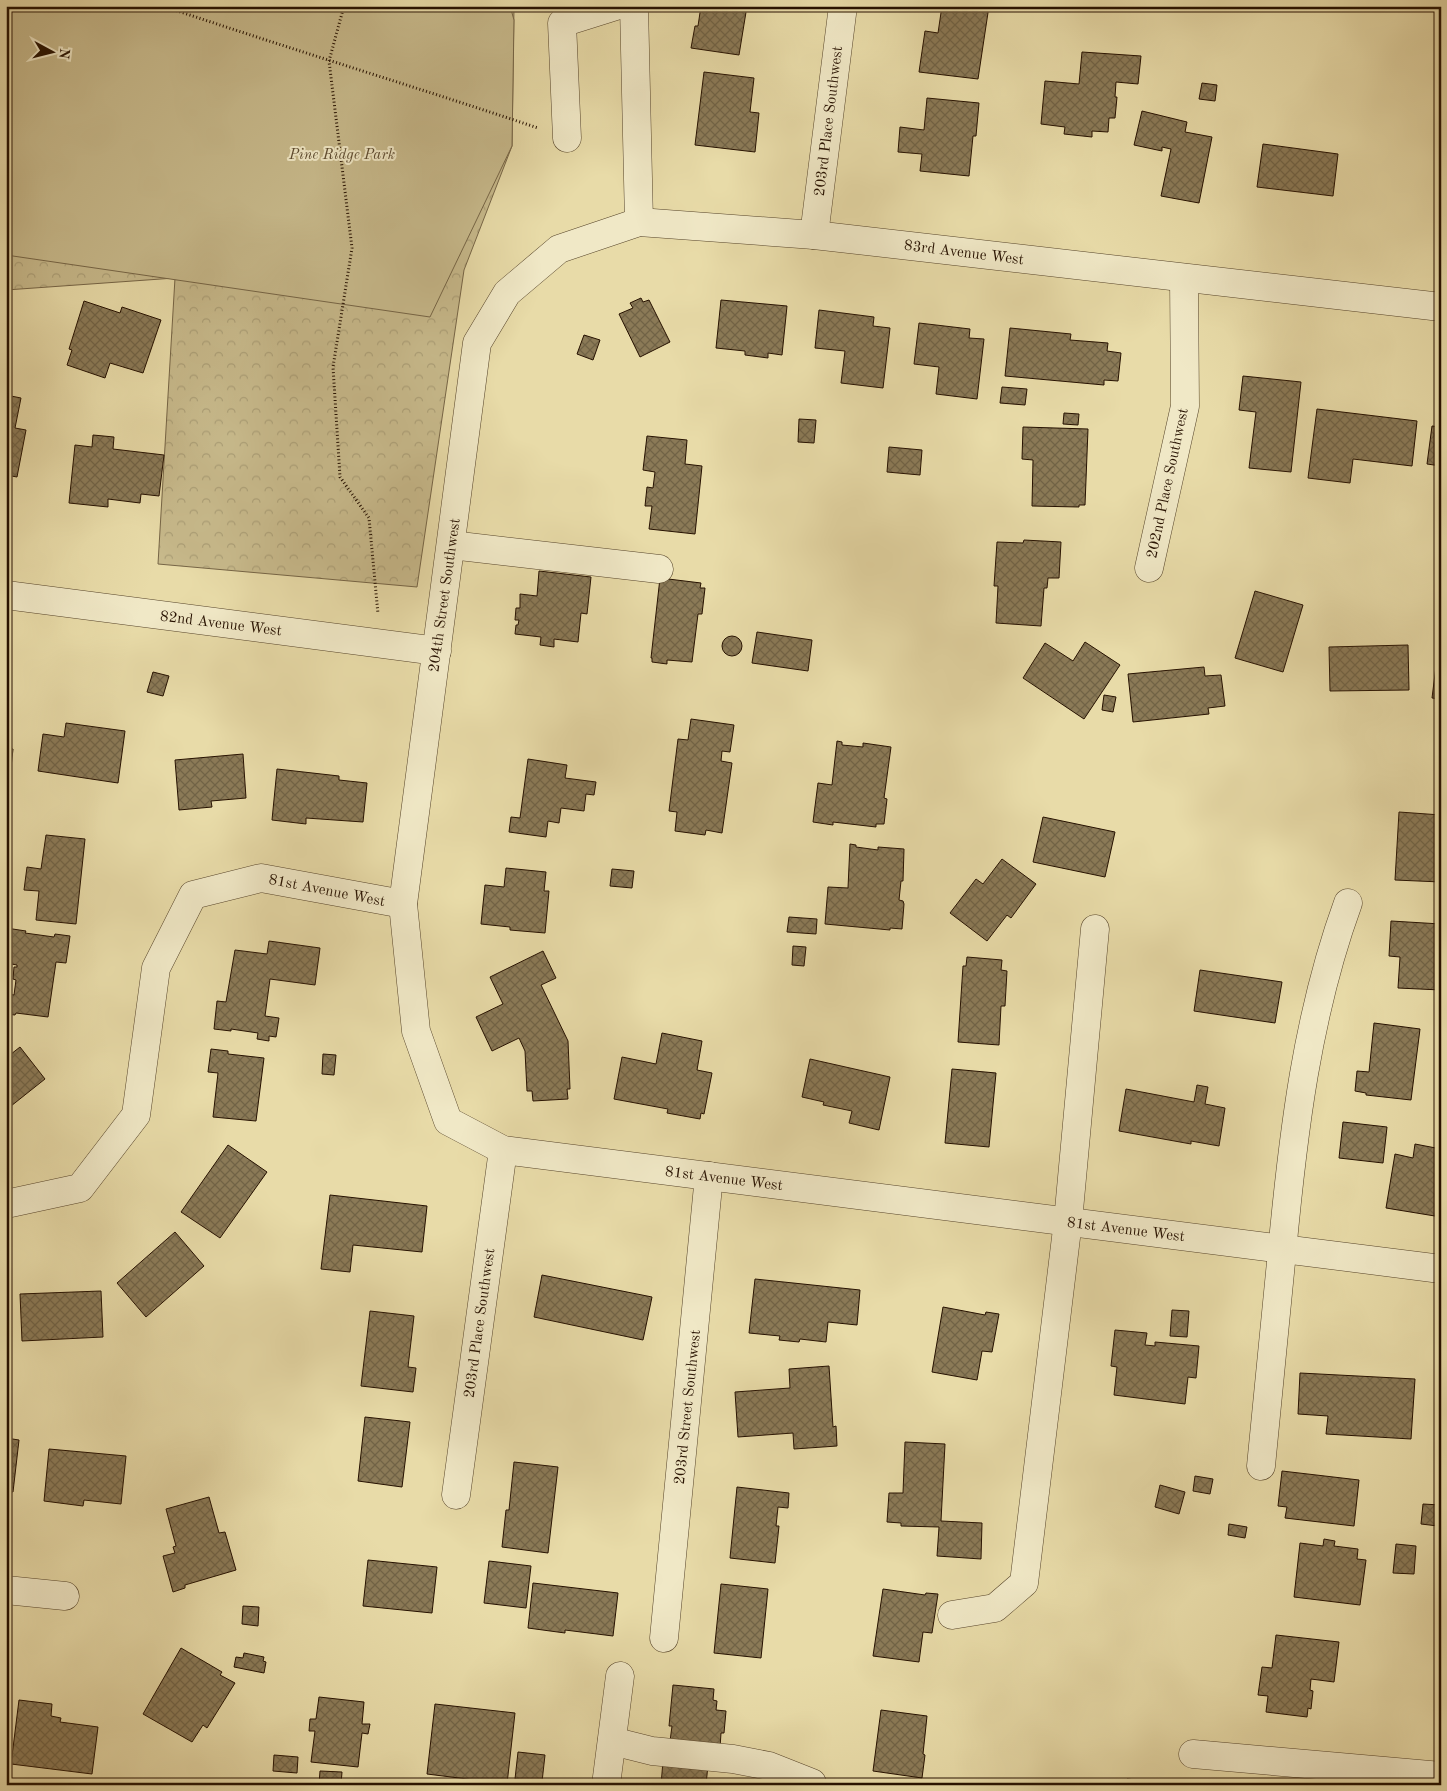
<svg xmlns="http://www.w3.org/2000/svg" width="1447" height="1791" viewBox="0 0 1447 1791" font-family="'Old Standard TT',serif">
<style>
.forest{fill:url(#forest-crowns);stroke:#766546}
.park{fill:#c7b98b;stroke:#766546}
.building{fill:url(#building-cross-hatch);stroke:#261100}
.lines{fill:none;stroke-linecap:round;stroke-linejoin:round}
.minor-casing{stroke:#56442a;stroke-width:29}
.path{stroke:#261100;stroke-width:3;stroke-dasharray:1 2.5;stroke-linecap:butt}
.minor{stroke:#f0e8c6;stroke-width:28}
.labels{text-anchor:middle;stroke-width:4;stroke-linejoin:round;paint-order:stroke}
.street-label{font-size:15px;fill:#261100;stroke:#f0e8c6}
.park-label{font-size:15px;font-style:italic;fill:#5e4c31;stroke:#f0e8c6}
</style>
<defs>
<pattern id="forest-crowns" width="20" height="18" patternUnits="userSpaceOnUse" patternTransform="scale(1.25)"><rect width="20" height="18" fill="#c7b98b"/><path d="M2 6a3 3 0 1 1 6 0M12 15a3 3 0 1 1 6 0" fill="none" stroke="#ab9e76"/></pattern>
<pattern id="building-cross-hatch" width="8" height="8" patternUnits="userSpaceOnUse" patternTransform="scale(1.25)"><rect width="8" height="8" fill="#8b7a57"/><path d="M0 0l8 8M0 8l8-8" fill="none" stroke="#716346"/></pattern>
</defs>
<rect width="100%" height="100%" fill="#e8dba8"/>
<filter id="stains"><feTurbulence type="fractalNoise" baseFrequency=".004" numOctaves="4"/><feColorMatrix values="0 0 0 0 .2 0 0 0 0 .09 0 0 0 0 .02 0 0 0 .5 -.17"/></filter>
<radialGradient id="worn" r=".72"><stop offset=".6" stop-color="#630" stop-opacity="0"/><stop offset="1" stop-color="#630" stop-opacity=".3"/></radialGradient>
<path class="forest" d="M6,6H514L512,146L464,270L417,587L158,564L175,278L6,290Z"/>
<path class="park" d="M6,6H510L514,20L512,146L430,317L6,255Z"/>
<g class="building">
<path d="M701,6H747L739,55L691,48L695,26H698Z"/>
<path d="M942,6H989L978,79L919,72L925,31L938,33Z"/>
<path d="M1082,52L1141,56L1138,84L1116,82L1115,97H1117L1115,118H1109L1108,132L1092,131V137L1064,134L1065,127L1041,124L1045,81L1079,84Z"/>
<path d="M704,72L754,78L750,112L759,113L755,152L695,145Z"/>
<path d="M1202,83L1217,85L1215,101L1199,99Z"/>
<path d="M927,98L979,103L976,136H973L969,176L920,171L922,154L898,152L900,127L924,130Z"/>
<path d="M1142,111L1187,122L1185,132L1212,137L1199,203L1161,196L1171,149L1162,147V151L1134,145Z"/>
<path d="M1263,144L1338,154L1333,196L1257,187Z"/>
<path d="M641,298L643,302L649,300L670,342L640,357L619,314L633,308L630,303Z"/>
<path d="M721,300L787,306L782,355L768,353V358L745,355V351L716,348Z"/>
<path d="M84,301L120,313L122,307L161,320L143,373L110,363L105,378L67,365L72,350L69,349Z"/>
<path d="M819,310L874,317L873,326L890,328L883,388L841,383L845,351L815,348Z"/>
<path d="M919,323L970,329L969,338L984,339L977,399L936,394L939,367L914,364Z"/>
<path d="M1010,328L1071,334L1070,340L1108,343L1107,351L1121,353L1118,381L1104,380V385L1005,376Z"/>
<path d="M584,335L600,340L593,360L577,354Z"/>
<path d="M1243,376L1301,382L1291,472L1249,468L1256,412L1239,410Z"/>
<path d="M1002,387L1027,389L1025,405L1000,403Z"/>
<path d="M6,395L21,398L15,428L26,430L17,477L6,475Z"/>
<path d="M1317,409L1417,421L1412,466L1353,459L1350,483L1308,478Z"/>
<path d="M1064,413L1079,414L1078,425L1063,424Z"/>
<path d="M799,419L816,420L814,443L798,442Z"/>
<path d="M1432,426L1441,427V466L1427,464Z"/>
<path d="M1023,427L1088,429L1085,505H1079V507L1032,506L1033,460L1022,459Z"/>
<path d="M93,435L114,437L113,449L164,455L159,496L141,494L140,503L108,499V507L69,503L75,445L92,447Z"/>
<path d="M647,436L687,440L685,464L702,466L695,534L649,529L652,506H645L647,487L653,488L655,472L643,470Z"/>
<path d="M889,447L922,450L920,475L887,472Z"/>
<path d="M1024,540L1061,542L1059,578H1048L1047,588H1044L1041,626L996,623L998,586H994L997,542L1023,543Z"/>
<path d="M539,571L591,577L587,614L581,613L578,642L554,639V647L540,645L541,637L515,634L516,625H518L519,620H515L516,608H520V594L537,596Z"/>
<path d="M660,578L701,583L700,588H705L702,614H698L692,662L667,660V664L652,662V658H651Z"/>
<path d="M1255,591L1303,605L1283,672L1235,658Z"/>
<path d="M757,632L812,640L808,671L752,663Z"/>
<circle cx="732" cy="646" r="10"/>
<path d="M1085,642L1120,665L1084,719L1023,678L1045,643L1073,661Z"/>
<path d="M1408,645L1409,690L1330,691L1329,647Z"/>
<path d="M1438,650H1441V699L1432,698Z"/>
<path d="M1204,667L1205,676L1221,675L1225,706L1208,708L1209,714L1133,722L1128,674Z"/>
<path d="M153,672L169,676L163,696L147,692Z"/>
<path d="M1104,695L1116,697L1113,712L1102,710Z"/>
<path d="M691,719L734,725L730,752L722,751L721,761L732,763L722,833L706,830L705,835L675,831L677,812L669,811L678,739L688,740Z"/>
<path d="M66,723L125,731L118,783L38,771L43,734L64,737Z"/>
<path d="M837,741L842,742V745L863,747V743L891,747L884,798L887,799L884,824H876V827L833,822V825L813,822L818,783L832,785Z"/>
<path d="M6,748L13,749L10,777H6Z"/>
<path d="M243,754L246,798L211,801L212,807L179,810L175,760Z"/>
<path d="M528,759L567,765L565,778L596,782L594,795L586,794L584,811L561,808L559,823L548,821L546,837L509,832L511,817L520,818Z"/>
<path d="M277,769L339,776V780L367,783L363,822L306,818V824L272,820Z"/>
<path d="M1399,812L1441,815V882L1395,880Z"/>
<path d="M1043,817L1115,832L1105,877L1033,862Z"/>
<path d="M46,835L85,839L76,924L36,920L39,891L24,890L27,867L41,869Z"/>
<path d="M850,844L856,845V847L878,850V847L904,849L903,881H901L899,900L903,901L904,904L902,929L890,928V930L825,924L828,887L848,888Z"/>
<path d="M1002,859L1036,884L1011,918L1007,915L987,941L950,913L976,879L983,884Z"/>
<path d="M506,868L546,872L544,891H549L545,933L510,930V927L481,924L485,885L504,887Z"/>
<path d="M612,869L634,871L632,888L610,886Z"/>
<path d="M789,917L817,919L816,934L787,932Z"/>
<path d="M1391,921L1441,924V990L1398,988L1400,957L1389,956Z"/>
<path d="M6,928L26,931L25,933L54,937L55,934L70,936L66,963L56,962L48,1017L16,1013L15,1015L6,1014V994L14,995L16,980L13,979L14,967H17V965L6,963Z"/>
<path d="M269,941L320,948L315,985L270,979L265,1016L279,1018L276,1037L269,1036V1041L257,1039L258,1033L231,1029V1031L214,1029L217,1001L226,1002L235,950L267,954Z"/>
<path d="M793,946L806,947L804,966L792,965Z"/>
<path d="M543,951L556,978L541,985L568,1041L570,1089H567L568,1099L533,1101L532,1091H527L525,1051L519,1038L492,1051L476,1017L503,1004L490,977Z"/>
<path d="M967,957L1002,960L1001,970L1007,971L1005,1006H1001L999,1045L958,1042L963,966H966Z"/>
<path d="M1200,970L1282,982L1275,1023L1194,1011Z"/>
<path d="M1374,1023L1420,1029L1411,1100L1366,1095V1093L1355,1091L1357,1071L1369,1072Z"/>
<path d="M662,1033L702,1041L697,1070L712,1073L704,1114L701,1113L700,1119L667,1113L668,1109L614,1099L622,1057L656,1064Z"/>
<path d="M20,1047L45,1079L6,1110V1058Z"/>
<path d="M211,1049L228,1051V1054L264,1058L256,1121L213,1117L218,1073L208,1072Z"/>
<path d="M323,1054L336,1055L334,1075L322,1074Z"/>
<path d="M810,1059L890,1077L879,1130L849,1123L852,1111L823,1105L824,1102L802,1097Z"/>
<path d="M952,1069L996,1073L989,1147L945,1143Z"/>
<path d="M1197,1085L1208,1087L1205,1104L1225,1108L1219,1146L1191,1141V1144L1119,1131L1126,1089L1194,1102Z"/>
<path d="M1343,1122L1387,1127L1383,1163L1339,1158Z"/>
<path d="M1415,1144L1441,1149V1217L1386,1208L1395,1154L1413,1158Z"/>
<path d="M228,1145L267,1172L220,1238L181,1212Z"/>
<path d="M330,1195L427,1206L422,1252L353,1245L350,1272L321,1269Z"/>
<path d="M175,1232L204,1266L146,1317L117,1283Z"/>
<path d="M542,1275L652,1297L643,1340L534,1317Z"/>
<path d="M755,1279L860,1290L857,1325L828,1322L826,1342L800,1339L799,1342L779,1340L780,1336L749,1333Z"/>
<path d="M101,1291L103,1337L22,1341L20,1294Z"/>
<path d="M943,1307L985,1315L986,1312L999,1314L992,1352L982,1351L977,1380L932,1372Z"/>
<path d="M1172,1310L1189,1311L1187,1337L1170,1336Z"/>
<path d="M370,1311L414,1316L408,1367L416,1368L413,1392L361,1386Z"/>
<path d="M1115,1330L1147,1333L1145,1345L1155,1346V1342L1199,1346L1196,1378L1188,1377L1185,1404L1114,1395L1117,1367L1111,1366Z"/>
<path d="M829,1366L833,1427L836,1426L837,1446L794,1449L793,1433L738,1437L735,1392L790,1388L789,1369Z"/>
<path d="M1300,1373L1415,1379L1411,1439L1326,1434L1328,1416L1298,1414Z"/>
<path d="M365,1417L410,1422L402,1487L358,1481Z"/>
<path d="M6,1438L19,1440L13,1492L6,1491Z"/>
<path d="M905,1442L945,1444L941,1521L982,1523L981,1559L937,1556L939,1527L901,1526V1523L887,1522L889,1493H903Z"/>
<path d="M49,1449L126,1456L121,1504L84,1500L83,1506L44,1501Z"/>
<path d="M514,1462L558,1467L548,1553L502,1547L506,1510H509Z"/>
<path d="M1282,1471L1359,1480L1354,1526L1285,1518L1287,1507L1278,1506Z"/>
<path d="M1195,1476L1213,1479L1210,1494L1193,1491Z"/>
<path d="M1160,1485L1185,1492L1179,1514L1155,1507Z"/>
<path d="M737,1487L789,1493L788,1508L778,1507L776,1526H779L775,1563L730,1558Z"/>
<path d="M209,1497L219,1533L225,1532L236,1570L185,1585V1588L173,1592L163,1556L175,1553L173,1547L176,1546L166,1509Z"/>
<path d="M1423,1504L1440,1505L1438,1526L1421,1524Z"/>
<path d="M1229,1524L1247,1527L1245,1538L1228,1535Z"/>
<path d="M1324,1539L1335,1541L1334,1546L1358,1549L1357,1559L1366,1560L1360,1605L1294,1597L1300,1543L1323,1546Z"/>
<path d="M1396,1544L1416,1546L1414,1574L1393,1573Z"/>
<path d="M368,1560L437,1567L432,1613L363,1606Z"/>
<path d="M489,1561L531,1566L526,1608L484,1603Z"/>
<path d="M533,1583L618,1593L613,1636L565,1630V1633L528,1628Z"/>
<path d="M721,1584L768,1589L761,1658L714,1653Z"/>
<path d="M883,1589L925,1595L926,1593L938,1594L932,1633L923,1632L919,1662L873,1656Z"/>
<path d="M243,1606L259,1607L258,1626L242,1624Z"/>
<path d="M1276,1635L1339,1642L1334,1682L1311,1679L1310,1690L1313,1691L1311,1709L1308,1708L1307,1717L1266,1712L1268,1696L1258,1695L1262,1667L1272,1668Z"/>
<path d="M181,1648L222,1672L220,1675L235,1683L207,1728L203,1725L192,1742L143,1714Z"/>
<path d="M244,1653L264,1657L263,1661L266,1662L264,1673L234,1667L236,1657L243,1658Z"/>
<path d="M673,1685L714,1689L713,1700L717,1701L716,1710L726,1711L724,1733H721L720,1748L669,1749L672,1726H669Z"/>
<path d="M319,1697L364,1702L362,1724H370L368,1734L362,1733L358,1767L311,1762L315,1731H309L310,1719H316Z"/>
<path d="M19,1700L52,1704L51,1716L61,1718L60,1722L98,1727L92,1774L11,1764Z"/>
<path d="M435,1704L515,1713L507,1784L427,1774Z"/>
<path d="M881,1710L927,1716L923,1754L925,1755L922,1778L873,1771Z"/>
<path d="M518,1752L545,1755L542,1782L515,1779Z"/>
<path d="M274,1755L298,1757L297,1773L273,1771Z"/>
<path d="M663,1761L708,1765L706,1785H661Z"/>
<path d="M320,1771L342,1772L341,1785H319Z"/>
<path d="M1127,1779L1165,1783V1785H1127Z"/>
</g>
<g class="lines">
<defs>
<g id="minor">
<path d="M634,6L639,222"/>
<path d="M567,138L562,23L616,6"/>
<path d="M814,235L843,6"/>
<path d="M1441,307L814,235L639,222L559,249L507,293L477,343L403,904L416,1031L448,1121L503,1150L1441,1269"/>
<path d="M451,545L659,569"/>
<path d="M1149,568L1185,406L1184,278"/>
<path d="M6,595L437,651"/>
<path d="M6,1204L80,1188L136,1115L156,968L193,895L261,878L403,904"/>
<path d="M1261,1466C1268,1395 1275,1323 1282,1252C1293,1134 1307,1015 1348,903"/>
<path d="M456,1495L503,1150"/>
<path d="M6,1590L65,1596"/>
<path d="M952,1615L995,1608L1024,1583L1068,1221L1095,929"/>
<path d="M664,1638L709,1176"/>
<path d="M612,1741L652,1751L733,1759L769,1766L812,1783"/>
<path d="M1193,1754L1441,1776"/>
<path d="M606,1785L620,1676"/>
</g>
</defs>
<use href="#minor" class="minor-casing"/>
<g class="path">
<path d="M163,6C287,48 413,86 538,128"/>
<path d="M344,6L329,61L352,248L333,367L340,477L369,518L378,614"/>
</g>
<use href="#minor" class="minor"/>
</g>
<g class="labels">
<g class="street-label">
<text transform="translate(828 121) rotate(-83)" y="5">203rd Place Southwest</text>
<text transform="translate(964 252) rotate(7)" y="5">83rd Avenue West</text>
<text transform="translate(1167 483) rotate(-78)" y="5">202nd Place Southwest</text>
<text transform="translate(444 595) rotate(-82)" y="5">204th Street Southwest</text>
<text transform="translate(221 623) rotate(7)" y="5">82nd Avenue West</text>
<text transform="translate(327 890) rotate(11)" y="5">81st Avenue West</text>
<text transform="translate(724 1178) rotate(7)" y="5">81st Avenue West</text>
<text transform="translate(1126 1229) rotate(7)" y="5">81st Avenue West</text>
<text transform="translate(479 1323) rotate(-82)" y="5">203rd Place Southwest</text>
<text transform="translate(687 1407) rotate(-84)" y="5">203rd Street Southwest</text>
</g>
<g class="park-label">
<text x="342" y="159">Pine Ridge Park</text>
</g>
</g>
<rect width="1447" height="1791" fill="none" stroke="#e8dba8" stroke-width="25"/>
<rect x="8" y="8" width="1432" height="1776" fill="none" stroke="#261100" stroke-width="2.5"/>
<rect x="12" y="12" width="1422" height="1766" fill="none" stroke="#261100"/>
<g transform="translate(52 52) rotate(97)" stroke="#f0e8c6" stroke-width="4" paint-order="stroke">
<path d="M0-4L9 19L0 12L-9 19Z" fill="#261100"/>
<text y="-8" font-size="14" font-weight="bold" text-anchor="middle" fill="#261100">N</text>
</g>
<rect width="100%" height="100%" filter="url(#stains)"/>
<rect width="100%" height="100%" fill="url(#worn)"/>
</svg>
